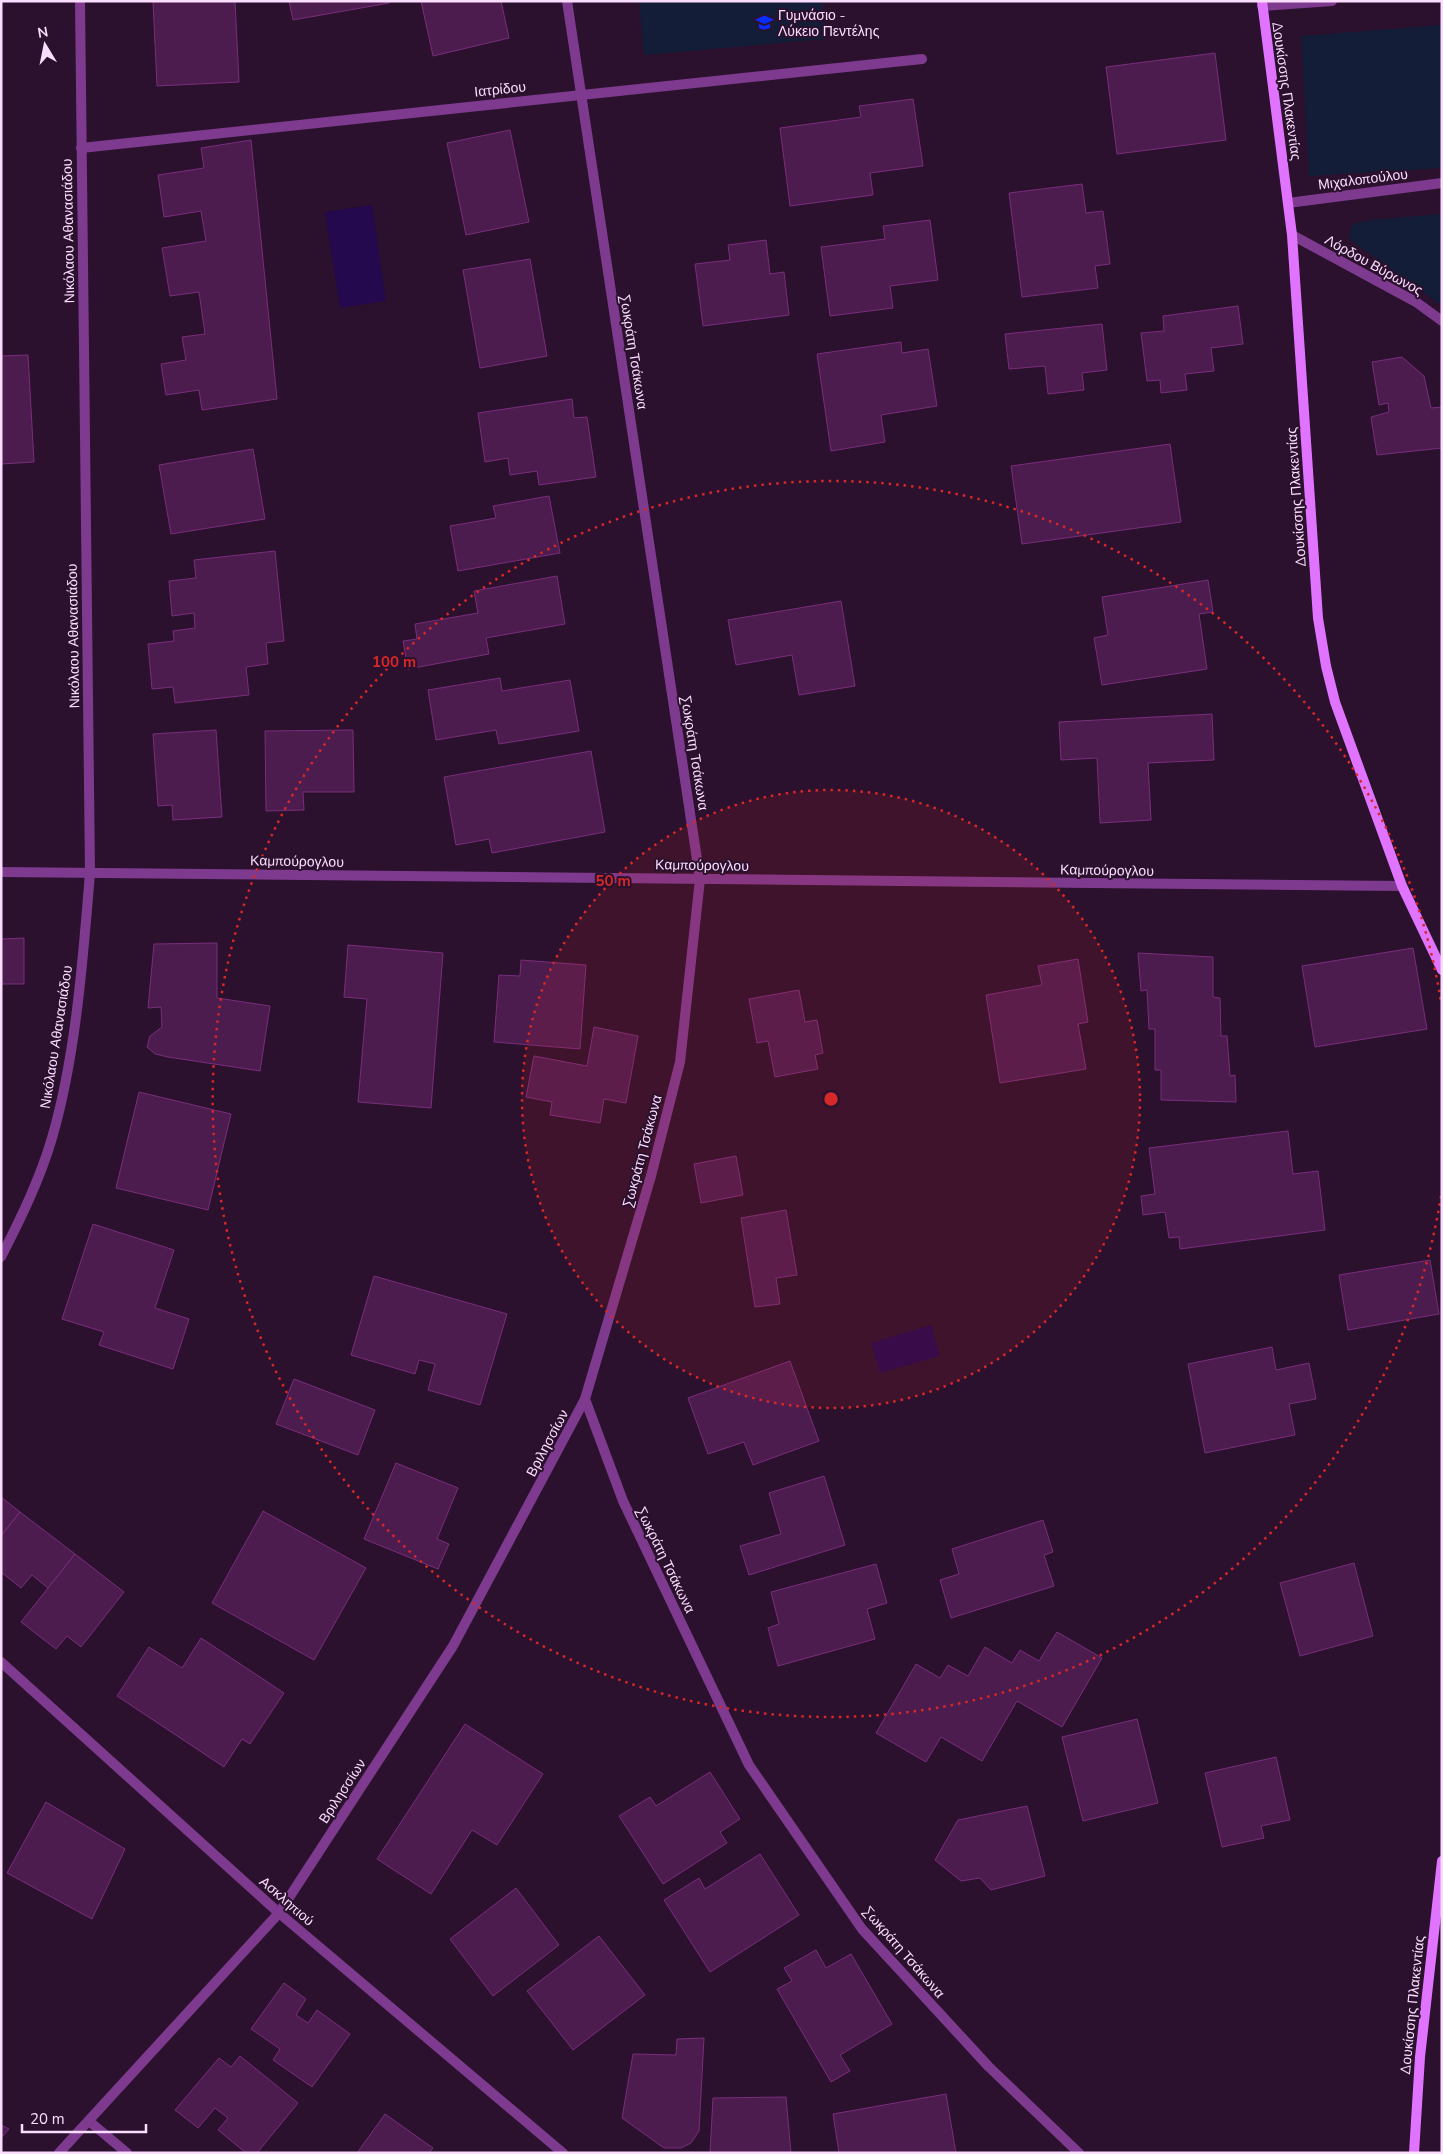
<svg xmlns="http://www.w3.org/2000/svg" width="1443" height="2154" viewBox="0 0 1443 2154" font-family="'Nunito Sans',sans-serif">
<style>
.green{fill:#131d38}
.water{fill:#24094e}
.building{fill:#4d1c4f;stroke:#792d7c}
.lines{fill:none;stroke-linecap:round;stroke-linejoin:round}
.minor{stroke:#7d3a8e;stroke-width:10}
.secondary{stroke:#e174ff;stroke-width:10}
.ring{fill:none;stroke:#d62828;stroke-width:2.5;stroke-dasharray:2.5 5}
.labels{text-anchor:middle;stroke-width:4;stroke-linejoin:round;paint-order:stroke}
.poi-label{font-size:14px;fill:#fbddff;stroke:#2b112d;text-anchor:start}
.street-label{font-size:14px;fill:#fbddff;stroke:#2b112d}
.centre{fill:#d62828;stroke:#2b112d;stroke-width:2.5}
.ring-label{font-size:15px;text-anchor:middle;font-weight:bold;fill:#d62828;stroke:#2b112d;stroke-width:4;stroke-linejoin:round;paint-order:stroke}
</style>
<rect width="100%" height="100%" fill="#2b112d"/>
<g class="green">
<path d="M639,1H822L825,39L644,55Z"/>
<path d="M1442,25V168L1309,176L1301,36Z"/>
<path d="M1442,214V306L1349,239L1351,225L1368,220Z"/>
</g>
<g class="water">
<path d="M372,205L386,301L340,308L325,212Z"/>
<path d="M931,1325L940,1356L880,1373L871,1343Z"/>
</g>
<g class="building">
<path d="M153,1H235L239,82L157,86Z"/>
<path d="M289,1H389V3L293,20Z"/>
<path d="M421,1H501L509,38L433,56Z"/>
<path d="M1215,53L1226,140L1117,154L1106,67Z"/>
<path d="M913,99L923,166L870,173L873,195L790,206L780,128L861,117L859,106Z"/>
<path d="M510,130L529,222L466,235L447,143Z"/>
<path d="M251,140L277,399L202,410L199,390L166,395L161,364L186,360L182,337L205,334L199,292L170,296L162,248L206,241L201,211L164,217L158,175L204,168L201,148Z"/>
<path d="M1082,184L1086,213L1103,211L1110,264L1095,266L1098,288L1022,297L1009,193Z"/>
<path d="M930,220L938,280L890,286L893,308L830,316L821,247L885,239L883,226Z"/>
<path d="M766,240L770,274L784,272L789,315L703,326L695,264L730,260L728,245Z"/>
<path d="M530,259L547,356L480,368L463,270Z"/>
<path d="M1238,306L1243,344L1211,348L1214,371L1185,374L1187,390L1161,393L1160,380L1147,381L1141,333L1164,331L1163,316Z"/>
<path d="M1102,324L1107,370L1082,373L1084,390L1048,394L1045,366L1009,369L1005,334Z"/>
<path d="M901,342L902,353L928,349L937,406L881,415L885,442L831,451L817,354Z"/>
<path d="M28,355L34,462L1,464V356Z"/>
<path d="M1402,357L1424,376L1431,408L1442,407V448L1377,455L1371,417L1389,412L1388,403L1379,405L1372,362Z"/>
<path d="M572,399L574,418L587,417L596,477L539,485L537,471L510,475L508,458L485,462L478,413Z"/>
<path d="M1170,444L1181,522L1022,544L1011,466Z"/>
<path d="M253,449L265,519L171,534L159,465Z"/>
<path d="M549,496L560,553L458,571L450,526L496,518L493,506Z"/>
<path d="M275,551L284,641L266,643L268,664L246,667L249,695L175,703L173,687L152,689L148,644L174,641L173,631L195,628L194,613L172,616L169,581L196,578L194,560Z"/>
<path d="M557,576L565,624L486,638L489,654L408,669L403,641L417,639L415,624L478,613L474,591Z"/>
<path d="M1208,580L1213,612L1199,614L1207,669L1102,685L1094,638L1108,635L1102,597Z"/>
<path d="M841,601L855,686L799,695L792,655L736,665L728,620Z"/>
<path d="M500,678L502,691L570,680L579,731L499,744L496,730L436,740L428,690Z"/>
<path d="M1212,714L1214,760L1148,763L1151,820L1100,823L1097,758L1061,760L1059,722Z"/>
<path d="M216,730L222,817L173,820L172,805L158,806L153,734Z"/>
<path d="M353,730L354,792H303L304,810L266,811L265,731Z"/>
<path d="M591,751L605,832L492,853L489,839L456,845L444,777Z"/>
<path d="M24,938V984H1V939Z"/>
<path d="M217,943V998L270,1006L260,1071L168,1057L155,1054L147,1047L150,1036L162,1027L161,1007L148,1008L154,944Z"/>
<path d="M348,945L443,953L431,1108L358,1102L367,999L344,997Z"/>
<path d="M1413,948L1427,1029L1315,1047L1302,966Z"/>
<path d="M1138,953L1213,957V997L1220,998L1221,1036H1227L1230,1076L1235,1075L1236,1102L1161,1100V1070H1155V1029H1149L1147,990L1141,991Z"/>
<path d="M1078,959L1088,1022L1078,1024L1086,1069L1000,1083L986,995L1042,985L1038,966Z"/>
<path d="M521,960L586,965L580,1049L494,1042L499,975L520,976Z"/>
<path d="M799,990L805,1022L817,1020L823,1053L815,1055L818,1069L775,1077L768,1041L757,1043L749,999Z"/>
<path d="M594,1027L638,1036L626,1103L604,1099L600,1123L550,1115L552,1102L526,1097L534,1056L587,1066Z"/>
<path d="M139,1092L231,1114L208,1210L116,1188Z"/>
<path d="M1288,1131L1293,1174L1318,1171L1325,1230L1180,1249L1179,1237L1169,1238L1165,1212L1143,1215L1141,1196L1155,1194L1149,1148Z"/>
<path d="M736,1156L743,1195L701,1203L694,1164Z"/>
<path d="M786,1210L797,1275L776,1278L780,1304L755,1307L741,1218Z"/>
<path d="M93,1224L174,1250L155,1308L189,1319L173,1369L99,1345L104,1332L62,1319Z"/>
<path d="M1430,1260L1439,1314L1348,1330L1339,1275Z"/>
<path d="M374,1276L507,1314L480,1405L428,1390L435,1364L419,1360L415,1374L351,1355Z"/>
<path d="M1272,1347L1276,1370L1309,1363L1316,1399L1289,1404L1295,1435L1205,1453L1188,1364Z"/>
<path d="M790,1361L819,1441L753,1465L744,1442L708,1454L688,1398Z"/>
<path d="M294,1379L375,1410L358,1455L276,1424Z"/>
<path d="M396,1463L458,1488L437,1539L449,1544L438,1569L364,1539Z"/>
<path d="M824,1476L845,1545L749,1575L740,1546L781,1534L769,1493Z"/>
<path d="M1,1497L20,1512L1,1536Z"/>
<path d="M263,1511L366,1568L314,1660L212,1603Z"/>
<path d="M20,1512L75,1554L48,1588L32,1575L21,1588L1,1572V1536Z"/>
<path d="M1043,1520L1053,1552L1044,1555L1054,1586L951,1618L940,1580L959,1574L952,1549Z"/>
<path d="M75,1554L124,1592L81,1647L67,1636L56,1649L21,1622Z"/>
<path d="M1354,1563L1373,1636L1300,1656L1280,1583Z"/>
<path d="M876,1564L887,1603L867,1609L875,1639L778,1666L768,1628L779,1624L771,1592Z"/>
<path d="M1057,1632L1102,1658L1062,1727L1017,1701L982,1761L941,1737L926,1762L876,1733L916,1664L940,1678L948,1665L968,1676L985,1647L1012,1663L1020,1650L1039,1661Z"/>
<path d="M201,1638L284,1693L250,1744L242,1739L224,1767L117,1696L149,1647L182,1668Z"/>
<path d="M1137,1719L1158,1803L1083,1821L1062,1737Z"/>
<path d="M465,1724L543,1774L497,1845L472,1830L431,1894L377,1859Z"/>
<path d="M1276,1757L1290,1820L1261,1826L1264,1838L1222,1847L1205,1773Z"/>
<path d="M710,1772L740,1819L720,1832L727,1843L663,1884L619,1816L650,1797L656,1806Z"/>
<path d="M46,1802L125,1849L92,1919L7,1873Z"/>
<path d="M1027,1806L1045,1876L991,1890L980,1878L961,1881L935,1860L958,1820Z"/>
<path d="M760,1854L799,1915L710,1972L664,1900L699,1878L705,1889Z"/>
<path d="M516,1888L559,1945L493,1996L450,1939Z"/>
<path d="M599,1936L645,1995L573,2050L527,1991Z"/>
<path d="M816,1950L826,1968L851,1954L892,2024L840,2055L850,2071L831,2082L777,1989L792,1981L784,1968Z"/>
<path d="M284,1983L306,1999L296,2015L308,2023L317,2010L350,2034L312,2087L273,2060L280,2049L251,2029Z"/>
<path d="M704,2038L699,2131L691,2143L681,2148H664L622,2118L633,2054L676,2055L677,2039Z"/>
<path d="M240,2056L298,2103L257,2153H246L218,2130L228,2118L215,2108L198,2128L175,2110L219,2058L231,2067Z"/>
<path d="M946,2094L956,2153H839L833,2114Z"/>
<path d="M786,2097L791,2153H710L713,2098Z"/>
<path d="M385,2114L433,2148L429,2153H357Z"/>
<path d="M1,2125L9,2129L1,2138Z"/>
</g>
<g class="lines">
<g class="minor">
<path d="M567,1L700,879L680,1062L651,1176L585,1399L623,1501L749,1765L862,1929L989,2067L1079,2153"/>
<path d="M1262,6L1332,1"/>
<path d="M81,148L922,59"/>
<path d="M1288,203L1442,183"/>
<path d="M1292,235L1416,302L1442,321"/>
<path d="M1,872L1402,886"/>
<path d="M1,1257C21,1218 40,1179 52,1138C76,1056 83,958 90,873L80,1"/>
<path d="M1,1662L279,1913L563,2153"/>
<path d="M89,2121L127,2153"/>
<path d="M59,2153L279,1913L453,1646L585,1399"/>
</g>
<g class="secondary">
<path d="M1262,1L1292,235L1318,618L1326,666L1335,702L1402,886L1442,970"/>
<path d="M1414,2153L1420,2057L1442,1861"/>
</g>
</g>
<circle cx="831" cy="1099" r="309" fill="#d62828" fill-opacity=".12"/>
<g class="ring">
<circle cx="831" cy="1099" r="309"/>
<path d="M1441 1196A618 618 0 1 1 1441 1002"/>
</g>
<defs>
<symbol id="school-bare" viewBox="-9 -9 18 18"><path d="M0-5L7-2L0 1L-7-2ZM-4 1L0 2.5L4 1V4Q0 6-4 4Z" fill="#092cff" stroke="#2b112d" stroke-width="2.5" paint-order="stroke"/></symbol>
</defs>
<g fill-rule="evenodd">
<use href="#school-bare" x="752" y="10" width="25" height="25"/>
</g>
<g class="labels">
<g class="poi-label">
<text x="778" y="20">Γυμνάσιο -<tspan x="778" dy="16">Λύκειο Πεντέλης</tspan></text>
</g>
<g class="street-label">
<text transform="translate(500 89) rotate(-6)" y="5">Ιατρίδου</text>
<text transform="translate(1287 91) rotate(82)" y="5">Δουκίσσης Πλακεντίας</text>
<text transform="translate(1363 179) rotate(-7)" y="5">Μιχαλοπούλου</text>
<text transform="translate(68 231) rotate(-91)" y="5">Νικόλαου Αθανασιάδου</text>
<text transform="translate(1374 265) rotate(29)" y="5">Λόρδου Βύρωνος</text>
<text transform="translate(634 352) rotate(81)" y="5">Σωκράτη Τσάκωνα</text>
<text transform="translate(1296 497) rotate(-94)" y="5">Δουκίσσης Πλακεντίας</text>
<text transform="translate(73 636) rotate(-91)" y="5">Νικόλαου Αθανασιάδου</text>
<text transform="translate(695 753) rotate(81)" y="5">Σωκράτη Τσάκωνα</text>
<text transform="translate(297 861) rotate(1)" y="5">Καμπούρογλου</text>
<text transform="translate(702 865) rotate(1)" y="5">Καμπούρογλου</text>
<text transform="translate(1107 870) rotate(1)" y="5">Καμπούρογλου</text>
<text transform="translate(56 1037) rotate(-81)" y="5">Νικόλαου Αθανασιάδου</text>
<text transform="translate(642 1151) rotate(-75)" y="5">Σωκράτη Τσάκωνα</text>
<text transform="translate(547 1443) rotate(-62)" y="5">Βριλησσίων</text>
<text transform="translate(666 1560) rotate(64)" y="5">Σωκράτη Τσάκωνα</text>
<text transform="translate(342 1791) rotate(-57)" y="5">Βριλησσίων</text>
<text transform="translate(287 1901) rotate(41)" y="5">Ασκληπιού</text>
<text transform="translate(904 1952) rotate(49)" y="5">Σωκράτη Τσάκωνα</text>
<text transform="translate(1412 2005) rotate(-84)" y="5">Δουκίσσης Πλακεντίας</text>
</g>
</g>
<circle cx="831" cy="1099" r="8" class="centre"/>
<g class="ring-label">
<text x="394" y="667">100 m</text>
<text x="613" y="886">50 m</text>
</g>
<rect width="1443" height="2154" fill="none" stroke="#fbddff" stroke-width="5"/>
<g transform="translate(45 45) rotate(350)" stroke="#2b112d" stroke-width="4" paint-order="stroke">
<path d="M0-4L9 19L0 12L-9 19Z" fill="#fbddff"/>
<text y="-8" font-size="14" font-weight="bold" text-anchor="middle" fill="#fbddff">N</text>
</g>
<path d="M22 2124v8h124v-8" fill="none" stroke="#fbddff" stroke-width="2.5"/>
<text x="30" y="2124" font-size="15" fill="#fbddff" stroke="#2b112d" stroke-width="4" paint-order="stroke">20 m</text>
</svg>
